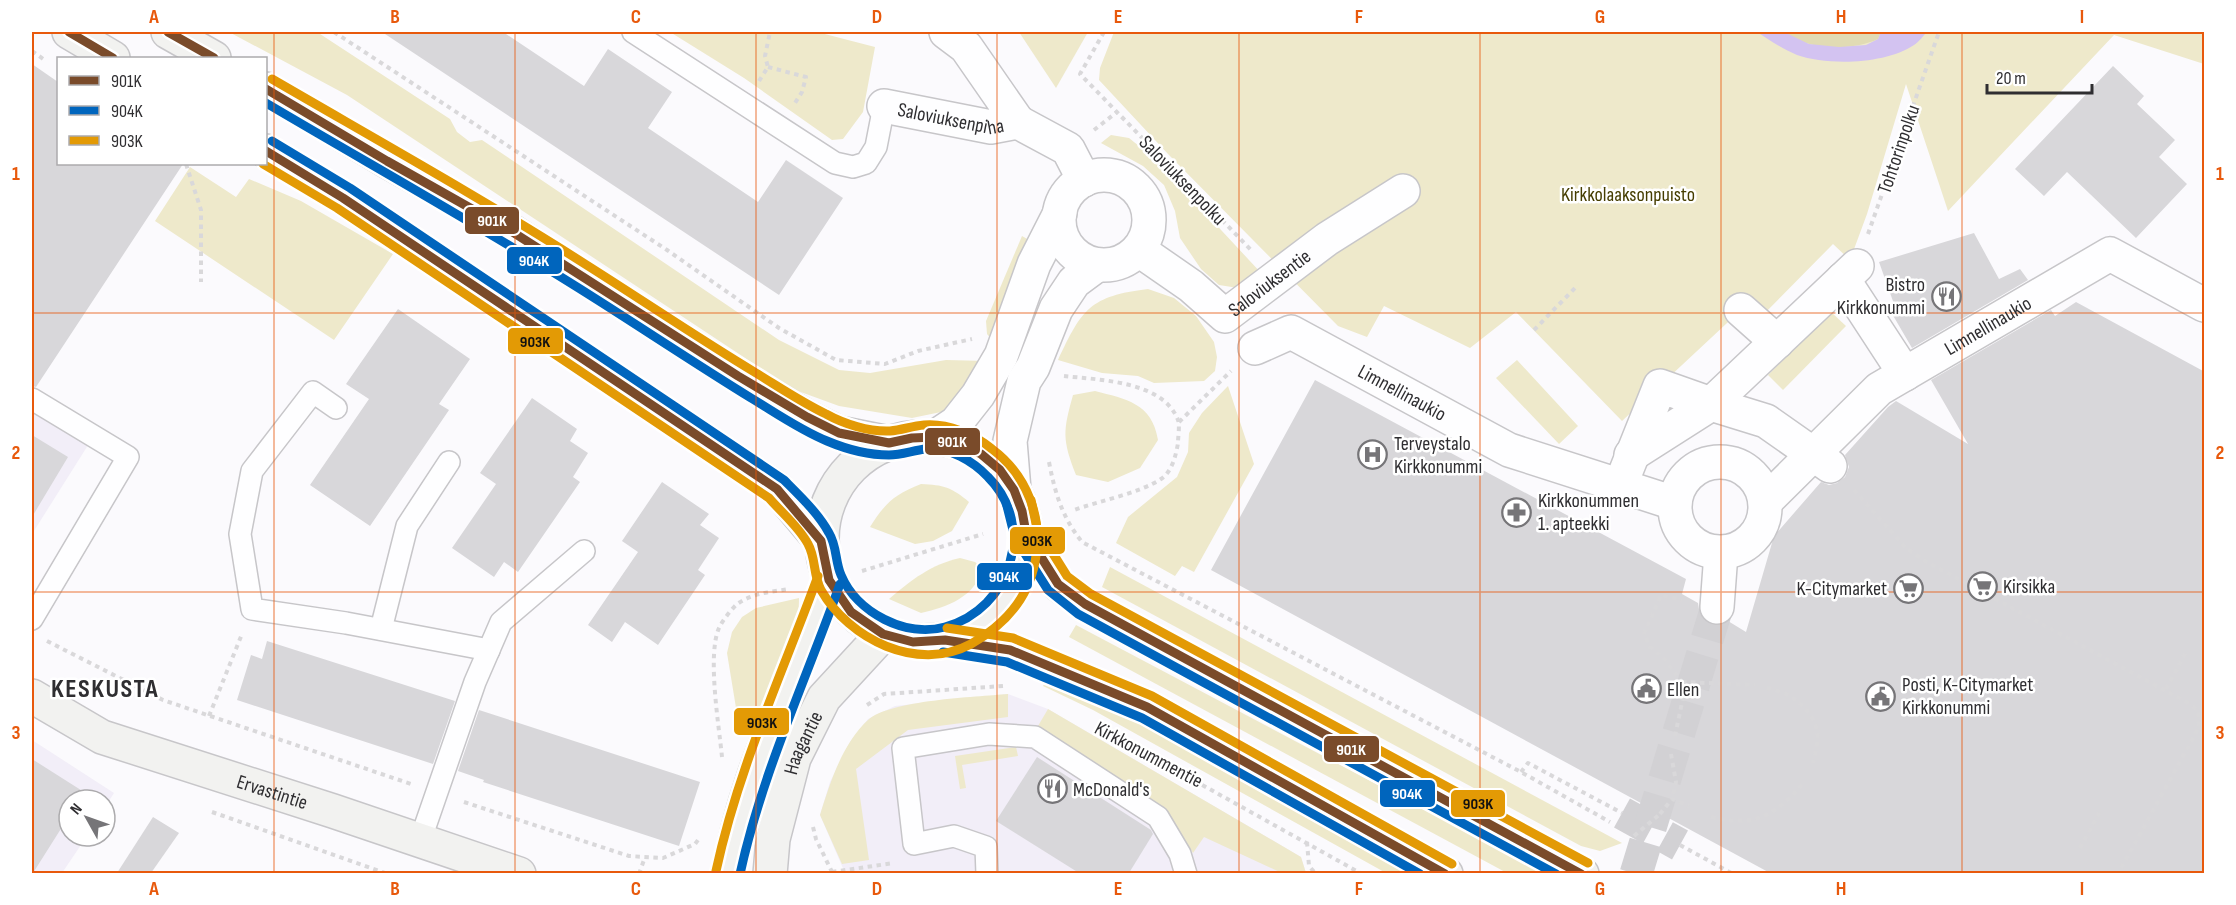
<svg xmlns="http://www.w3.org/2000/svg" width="2236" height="905" viewBox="0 0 2236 905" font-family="'Sofia Sans Condensed',sans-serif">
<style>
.built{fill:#f2eef8}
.green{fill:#eee9cb}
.forest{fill:#e1dbb4}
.water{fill:#d3c3f1}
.building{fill:#d8d7da}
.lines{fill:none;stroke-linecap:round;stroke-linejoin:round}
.street-tunnel{stroke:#d2d1d4;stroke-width:33;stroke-dasharray:33 16;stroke-linecap:butt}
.lane-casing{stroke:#c7c6c9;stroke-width:24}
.street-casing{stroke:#c7c6c9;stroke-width:36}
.secondary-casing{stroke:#c7c6c9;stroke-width:36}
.path{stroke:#d9d8da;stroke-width:4;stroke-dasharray:4.5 4.5;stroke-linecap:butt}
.lane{stroke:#fefeff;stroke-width:21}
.street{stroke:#fefeff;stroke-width:33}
.secondary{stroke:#f2f2f0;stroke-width:33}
.path-bridge{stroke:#d9d8da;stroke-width:4;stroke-dasharray:4.5 4.5;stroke-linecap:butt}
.bus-1-casing{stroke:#fff;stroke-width:14}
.bus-2-casing{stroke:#fff;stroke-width:14}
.bus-3-casing{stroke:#fff;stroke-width:14}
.bus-1{stroke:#7a4b2a;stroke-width:9}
.bus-2{stroke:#0065bd;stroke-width:9}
.bus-3{stroke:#e39a05;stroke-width:9}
.grid{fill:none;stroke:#e8590c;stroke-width:1.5;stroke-opacity:0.55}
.labels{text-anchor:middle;stroke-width:5;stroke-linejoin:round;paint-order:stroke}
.street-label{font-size:20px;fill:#2f2e31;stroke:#fff}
.park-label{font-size:20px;fill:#453d01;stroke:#fff}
.poi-label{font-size:20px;fill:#2f2e31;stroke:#fff;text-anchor:start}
.district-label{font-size:26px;font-weight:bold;letter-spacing:1.5px;fill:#2f2e31;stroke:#fff}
.line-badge{stroke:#fff;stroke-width:2}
.badge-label{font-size:16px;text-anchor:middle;font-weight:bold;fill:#fff}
.pale-badge-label{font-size:16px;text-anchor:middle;font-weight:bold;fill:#111}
.neatline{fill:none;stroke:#e8590c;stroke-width:2}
.grid-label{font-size:20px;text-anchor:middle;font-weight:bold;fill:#e8590c}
</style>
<rect width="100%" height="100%" fill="#fbfafd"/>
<g class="built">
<path d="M32,407L90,442L32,534Z"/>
<path d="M1008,694L1048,709L1301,857L1306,873H845L820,815L830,782L850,742L868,719L895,706Z"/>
<path d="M32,740L114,793L105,807V800H69V836H87L62,873H32Z"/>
</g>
<g class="green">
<path d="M229,32H317L450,119L457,132L470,142L482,140L779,340L839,370L870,373L946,360L987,361L961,402L941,412L912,418L839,406L798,391L771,375L347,95Z"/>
<path d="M670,32H817L875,47L863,112L843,139L832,140L744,78Z"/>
<path d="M1019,32H1088L1056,88Z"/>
<path d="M1114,32H2204V64L2114,35L1948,211L1906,84L1867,214L1850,260L1833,244L1765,313L1741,310L1622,421L1516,312L1470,348L1384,306L1367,337L1338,326L1168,154L1099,80L1100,68Z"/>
<path d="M1111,135L1129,138L1155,159L1262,274L1238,288L1219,285L1201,269L1180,238L1175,211L1164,185L1143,166L1101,143Z"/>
<path d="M190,167L236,197L249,179L301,201L393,254L334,340L155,221Z"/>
<path d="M1022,236L1036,244L993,341L987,334L986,321Z"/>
<path d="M1148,289L1174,298L1196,316L1214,342L1217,357L1215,371L1204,381L1154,383L1138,376L1102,373L1058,360C1082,309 1090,296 1148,289Z"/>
<path d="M1831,312L1846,326L1783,390L1768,375Z"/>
<path d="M1517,360L1578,426L1559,444L1496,378Z"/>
<path d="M1228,386L1254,464L1194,572L1182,566L1175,576L1116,543L1128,517L1177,477L1188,452L1189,433L1202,413Z"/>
<path d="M1095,391C1126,399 1152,403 1158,440L1140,468L1108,482L1076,475C1062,439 1063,431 1073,395Z"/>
<path d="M921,484C944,485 951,487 969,502L952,531L933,541L915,544L870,527C885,503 895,494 921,484Z"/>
<path d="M960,558L975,562L983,569C974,597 948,607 921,613L889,599C911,580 932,564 960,558Z"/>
<path d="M1110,567L1622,843L1600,851L1581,846L1102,587Z"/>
<path d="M799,598L798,642L760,738L745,729L738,720L727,653L732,632L742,617L756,608Z"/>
<path d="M1076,625L1544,873H1507L1069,637Z"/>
<path d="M1047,678L1099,699L1418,873H1386L1093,710L1043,686Z"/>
<path d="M1008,694V717L908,730L856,769L869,860L842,864L820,815C830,783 842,744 868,720C890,700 975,697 1008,694Z"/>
<path d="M1048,709L1301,857L1306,873H1282L1204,837L1193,853L1165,810L1038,726Z"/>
<path d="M1016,747L1018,756L962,765L966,788L960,789L955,756Z"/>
</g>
<path class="forest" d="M1784,32H1881L1878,39C1852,51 1808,51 1784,32Z"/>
<path class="water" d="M1757,32H1784L1809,44L1839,47L1866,45L1878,39L1881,32H1927C1923,36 1919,42 1914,45C1886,64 1829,66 1797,55C1783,49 1769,40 1757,32Z"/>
<g class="building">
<path d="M382,32H503L584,86L608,49L672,92L648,128L758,202L786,160L843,198L779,295Z"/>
<path d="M32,64L58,82V164H183L36,387L32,386Z"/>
<path d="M2113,66L2144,96L2137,104L2175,140L2159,157L2187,184L2136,238L2067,172L2044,196L2015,169Z"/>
<path d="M1974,233L1999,279L2020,269L2028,280L1912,348L1891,312L1894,304L1879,262Z"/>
<path d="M2076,302L2205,372V873H1770L1211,570L1315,380L1686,579L1682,594L1698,603L1700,615L1706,622L1716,626L1728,621L1746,632L1774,536L1821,482L1829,485L1837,483L1845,477L1849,467L1845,455L1888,407L1896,401L1968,444L1931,380L2051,310L2055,316Z"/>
<path d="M398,309L470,359L439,404L449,410L370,526L310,485L369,399L346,384Z"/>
<path d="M532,398L577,429L570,441L588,453L573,477L580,482L518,572L504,562L494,577L452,548L496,484L480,473Z"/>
<path d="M32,435L68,457L32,517Z"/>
<path d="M662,482L709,514L700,525L719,538L698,570L705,575L658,645L625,622L612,642L588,625L638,552L622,541Z"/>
<path d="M267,641L455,701L433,764L237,700L251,655L262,659Z"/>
<path d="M479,710L700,782L679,846L483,782L484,780L458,771Z"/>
<path d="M1037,757L1151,830L1153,834L1129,873H1079L996,821Z"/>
<path d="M32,759L84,792L79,800H69V816L33,873Z"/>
<path d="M153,817L179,833L151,873H117Z"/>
</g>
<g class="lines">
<g class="street-tunnel">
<path d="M1622,813L1680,845"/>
<path d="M1636,874L1717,607"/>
</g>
<defs>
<g id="lane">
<path d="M633,32L835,163L853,167L866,163L876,147L884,106"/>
<path d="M32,399L128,457L32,619"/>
<path d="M336,408L313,392L252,471L240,534L252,609L346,623L489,650"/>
<path d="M381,629L407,526L449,462"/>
<path d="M420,841L475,682L501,622L584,551"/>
<path d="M987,874L986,847L954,836L914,844L903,748L989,734L1035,737L1158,817L1180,854L1186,874"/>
</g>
<g id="street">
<path id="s1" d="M884,106L991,127L1018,122L966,47L946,32"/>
<path d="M1018,122L1068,149L1084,180"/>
<circle cx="1104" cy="220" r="45"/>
<path id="s2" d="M1139,250L1191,286L1225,316L1327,239L1403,191"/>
<path d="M1843,279L1905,374"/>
<path d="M1741,310L1777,342"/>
<path id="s3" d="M1255,348L1291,332L1509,450L1674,503"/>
<path d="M935,437L956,423L978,395L1001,356L1034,264L1060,213"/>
<path d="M1631,455L1711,404L1857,266"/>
<circle cx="1720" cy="507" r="45"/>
<path d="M1620,486L1660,386L1711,404L1766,421L1830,466"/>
<path d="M1014,490L1010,441L1024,381L1033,367L1056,309L1074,282L1097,265"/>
<path id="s4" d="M1766,501L1879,389L2110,254L2204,305"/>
<path d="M1717,607L1721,553"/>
</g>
<g id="secondary">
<path d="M69,32L113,58"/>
<path d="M168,32L214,58"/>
<path d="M266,89L387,161L511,231L738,376L807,417L839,433L889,443"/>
<path d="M266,151L343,198L777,489L821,541"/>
<circle cx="924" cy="539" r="102"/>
<path d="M1026,533L1058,584L1085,604L1582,874"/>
<path d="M945,640L1010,650L1147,707L1446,874"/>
<path id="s5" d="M32,696L102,737L333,811L519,874"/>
<path d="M728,874C746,771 796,678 829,580"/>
<path id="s6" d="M770,874L773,839L794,758L824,698L883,634"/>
</g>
</defs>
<use href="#lane" class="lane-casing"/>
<use href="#street" class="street-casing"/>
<use href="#secondary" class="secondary-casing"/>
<g class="path">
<path d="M334,32L667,250L779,328L836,360L885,364L918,351L972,339"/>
<path d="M1104,32L1080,74L1253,252"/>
<path d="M32,51L46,61"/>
<path d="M768,67L806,77L802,92L795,103"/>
<path d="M759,81L768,67L765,56L770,32"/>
<path d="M1094,130L1117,112"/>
<path d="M186,164L201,210V282"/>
<path d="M1868,234L1939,32"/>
<path d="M1534,330L1576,287"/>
<path d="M1064,376C1100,380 1163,381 1178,420C1180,426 1178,436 1178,443C1176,455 1172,472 1161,479C1140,493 1099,501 1074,510"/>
<path d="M1179,422L1231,371"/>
<path d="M1049,462C1055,493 1062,517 1082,542L1521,772L1610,822"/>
<path d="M1854,490L1906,548L1925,561L2190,704L2198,711L2199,727L2118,874"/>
<path d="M862,571L983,534"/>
<path d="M47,641L163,700L411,784"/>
<path d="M1682,682L1755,685"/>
<path d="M1767,688C1789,692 1812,707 1817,731C1819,740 1815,754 1813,763"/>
<path d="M2166,689L2187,650"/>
<path d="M867,705L884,694L1003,686"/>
<path d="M209,716L242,634"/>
<path d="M1100,728L1362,874"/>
<path d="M1675,736L1683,698L1682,682L1663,657L1650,647L1644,634L1661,595L1682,600"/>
<path d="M1671,754L1676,782L1672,799"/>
<path d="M722,757C719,726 707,655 719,628C722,621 731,610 736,605C751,593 771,592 789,589"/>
<path d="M1521,772L1528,763L1622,813"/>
<path d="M464,802L629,856L663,858L695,844L698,840"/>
<path d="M212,812L388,874"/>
<path d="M1660,814L1672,799L1689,806"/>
<path d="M1711,817C1754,828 1777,815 1804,782"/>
<path d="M813,827L816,839L833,874"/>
<path d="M1307,842L1309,866L1316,874"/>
<path d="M1680,845L1733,874"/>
<path d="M2080,848L2101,810"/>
<path d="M832,872L894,863"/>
<path d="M639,874L645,857"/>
</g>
<use href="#lane" class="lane"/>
<use href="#street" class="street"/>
<use href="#secondary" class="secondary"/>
<path class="path-bridge" d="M1634,836L1660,814"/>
<defs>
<g id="bus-1">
<path d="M69,32L113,58"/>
<path d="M168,32L214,58"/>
<path d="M266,89L387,161L511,231L738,376L807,417L839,433L889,443L912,438L935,437L959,443L981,454L1000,470L1014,490L1022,511L1026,533L1058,584L1085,604L1581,874"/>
<path d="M266,151L343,198L777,489L821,541L829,580L851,612L883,634L913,642L945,640L1010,650L1147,707L1445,874"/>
</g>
<g id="bus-2">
<path d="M266,103C376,168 488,230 596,299C648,332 699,366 751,398C776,413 800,430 827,441C846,449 869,455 889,455C902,455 914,450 926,449C949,447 973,461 988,477C1037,526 1011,609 945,627C906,638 857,613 841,575C835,561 837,546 829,533C818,513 800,496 784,480L350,188L272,141"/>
<path d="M1007,506L1015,538L1048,590L1078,614L1556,874"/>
<path d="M943,652L1007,662L1142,718L1420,874"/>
<path d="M740,874C762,773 806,680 840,584"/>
</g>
<g id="bus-3">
<path d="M263,164L337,208L769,498C782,513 799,527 808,544C816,558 813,575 821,590C849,639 917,673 971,644C1003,626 1028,599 1035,562C1044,519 1027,475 992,449C974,434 948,423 924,425C912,426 902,430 890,431C869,432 844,424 826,414C801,402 779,387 756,373C698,338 642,300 585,264C483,199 377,140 272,79"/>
<path d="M1031,500L1037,528L1067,576L1091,594L1588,863"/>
<path d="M947,628L1013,638L1152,696L1452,864"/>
<path d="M716,871C738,769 782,674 818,576"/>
</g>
</defs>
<use href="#bus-1" class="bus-1-casing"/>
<use href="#bus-2" class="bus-2-casing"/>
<use href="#bus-3" class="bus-3-casing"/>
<use href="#bus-1" class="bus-1"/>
<use href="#bus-2" class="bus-2"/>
<use href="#bus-3" class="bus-3"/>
</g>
<path class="grid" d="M274,32V874M515,32V874M756,32V874M997,32V874M1239,32V874M1480,32V874M1721,32V874M1962,32V874M32,313H2204M32,592H2204"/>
<defs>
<symbol id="restaurant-ring" viewBox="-11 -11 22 22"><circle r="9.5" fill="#fff" stroke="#767578" stroke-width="1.5"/><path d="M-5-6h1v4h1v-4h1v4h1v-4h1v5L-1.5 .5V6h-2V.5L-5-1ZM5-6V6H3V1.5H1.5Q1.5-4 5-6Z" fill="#767578"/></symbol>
<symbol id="hospital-ring" viewBox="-11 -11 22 22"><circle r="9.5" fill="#fff" stroke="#767578" stroke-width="1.5"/><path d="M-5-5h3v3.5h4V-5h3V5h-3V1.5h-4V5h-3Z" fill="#767578"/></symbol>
<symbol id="pharmacy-ring" viewBox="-11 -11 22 22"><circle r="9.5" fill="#fff" stroke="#767578" stroke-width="1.5"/><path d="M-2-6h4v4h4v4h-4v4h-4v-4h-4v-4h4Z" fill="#767578"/></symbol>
<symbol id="supermarket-ring" viewBox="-11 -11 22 22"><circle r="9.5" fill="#fff" stroke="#767578" stroke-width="1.5"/><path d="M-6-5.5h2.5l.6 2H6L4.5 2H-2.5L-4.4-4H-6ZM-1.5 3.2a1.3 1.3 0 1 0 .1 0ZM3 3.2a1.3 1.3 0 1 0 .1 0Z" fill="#767578"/></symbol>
<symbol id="civic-ring" viewBox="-11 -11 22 22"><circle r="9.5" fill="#fff" stroke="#767578" stroke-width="1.5"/><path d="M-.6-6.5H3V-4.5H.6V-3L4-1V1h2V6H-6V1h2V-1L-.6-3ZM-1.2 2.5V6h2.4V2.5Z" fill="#767578"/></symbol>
</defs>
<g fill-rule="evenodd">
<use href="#restaurant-ring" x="1930" y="280" width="33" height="33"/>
<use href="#hospital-ring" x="1356" y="438" width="33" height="33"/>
<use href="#pharmacy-ring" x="1500" y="496" width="33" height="33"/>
<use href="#supermarket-ring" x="1966" y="570" width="33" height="33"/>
<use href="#supermarket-ring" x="1892" y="572" width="33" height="33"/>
<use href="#civic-ring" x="1630" y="672" width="33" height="33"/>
<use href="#civic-ring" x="1864" y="680" width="33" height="33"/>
<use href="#restaurant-ring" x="1036" y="772" width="33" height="33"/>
</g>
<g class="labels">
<g class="street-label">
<text dy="7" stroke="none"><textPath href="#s1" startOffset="68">Saloviuksenpiha</textPath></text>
<text transform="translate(1898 149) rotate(-71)" y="7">Tohtorinpolku</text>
<text transform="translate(1183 180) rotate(46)" y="7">Saloviuksenpolku</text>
<text dy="7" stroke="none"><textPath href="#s2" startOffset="164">Saloviuksentie</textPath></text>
<text dy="7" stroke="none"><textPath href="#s4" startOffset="285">Limnellinaukio</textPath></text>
<text dy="7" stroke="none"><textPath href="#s3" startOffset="166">Limnellinaukio</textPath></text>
<text dy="7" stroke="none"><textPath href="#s6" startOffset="136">Haagantie</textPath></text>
<text transform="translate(1149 754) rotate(28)" y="7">Kirkkonummentie</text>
<text dy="7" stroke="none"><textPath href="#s5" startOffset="260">Ervastintie</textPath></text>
</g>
<g class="park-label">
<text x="1628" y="201">Kirkkolaaksonpuisto</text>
</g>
<g class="poi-label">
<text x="1925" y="291" text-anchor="end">Bistro<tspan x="1925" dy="23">Kirkkonummi</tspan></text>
<text x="1394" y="450">Terveystalo<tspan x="1394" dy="23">Kirkkonummi</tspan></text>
<text x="1538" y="507">Kirkkonummen<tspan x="1538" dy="23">1. apteekki</tspan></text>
<text x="2003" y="593">Kirsikka</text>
<text x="1887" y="595" text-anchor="end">K-Citymarket</text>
<text x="1902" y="691">Posti, K-Citymarket<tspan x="1902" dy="23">Kirkkonummi</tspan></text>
<text x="1667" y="696">Ellen</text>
<text x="1073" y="796">McDonald's</text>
</g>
<g class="district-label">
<text x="105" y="697">KESKUSTA</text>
</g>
</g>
<g class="line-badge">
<rect x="464" y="206" width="56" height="29" rx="6" fill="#7a4b2a"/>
<rect x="506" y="246" width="57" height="29" rx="6" fill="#0065bd"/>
<rect x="507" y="327" width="57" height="28" rx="6" fill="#e39a05"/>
<rect x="924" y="427" width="57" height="29" rx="6" fill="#7a4b2a"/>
<rect x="1009" y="526" width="57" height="29" rx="6" fill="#e39a05"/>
<rect x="976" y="562" width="57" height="29" rx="6" fill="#0065bd"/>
<rect x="733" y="707" width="57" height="29" rx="6" fill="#e39a05"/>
<rect x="1323" y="735" width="57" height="28" rx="6" fill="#7a4b2a"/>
<rect x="1379" y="779" width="57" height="29" rx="6" fill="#0065bd"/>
<rect x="1450" y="789" width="56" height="29" rx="6" fill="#e39a05"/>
</g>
<g class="badge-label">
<text x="492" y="226">901K</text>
<text x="534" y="266">904K</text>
<text x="952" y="447">901K</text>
<text x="1004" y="582">904K</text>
<text x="1351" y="755">901K</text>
<text x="1407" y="799">904K</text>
</g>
<g class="pale-badge-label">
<text x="535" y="347">903K</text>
<text x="1037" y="546">903K</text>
<text x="762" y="728">903K</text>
<text x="1478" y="809">903K</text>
</g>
<rect width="2236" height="905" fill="none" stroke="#ffffff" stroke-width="66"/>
<rect x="57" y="57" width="210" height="108" fill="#ffffff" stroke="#acabad" stroke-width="1.5"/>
<rect x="69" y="76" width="30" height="9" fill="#7a4b2a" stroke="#acabad" stroke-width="1.5"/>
<text x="111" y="87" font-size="18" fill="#2f2e31">901K</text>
<rect x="69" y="106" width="30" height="9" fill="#0065bd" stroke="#acabad" stroke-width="1.5"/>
<text x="111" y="117" font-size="18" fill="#2f2e31">904K</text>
<rect x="69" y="136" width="30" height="9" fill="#e39a05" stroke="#acabad" stroke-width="1.5"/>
<text x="111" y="147" font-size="18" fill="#2f2e31">903K</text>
<g transform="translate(87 818) rotate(310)"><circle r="28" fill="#ffffff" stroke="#acabad" stroke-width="1.5"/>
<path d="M0-4.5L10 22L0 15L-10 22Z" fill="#767578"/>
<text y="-9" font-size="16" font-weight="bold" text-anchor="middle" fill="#2f2e31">N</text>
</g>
<path d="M1987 84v9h105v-9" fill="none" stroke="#2f2e31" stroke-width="3"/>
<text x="1996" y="84" font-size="18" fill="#2f2e31" stroke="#ffffff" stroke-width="4.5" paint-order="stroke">20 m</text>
<rect x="33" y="33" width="2170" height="839" class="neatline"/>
<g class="grid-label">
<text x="154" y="23">A</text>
<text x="395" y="23">B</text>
<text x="636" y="23">C</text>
<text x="877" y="23">D</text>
<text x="1118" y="23">E</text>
<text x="1359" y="23">F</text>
<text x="1600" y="23">G</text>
<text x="1841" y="23">H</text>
<text x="2082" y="23">I</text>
<text x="16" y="180">1</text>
<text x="2220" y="180">1</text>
<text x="16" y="459">2</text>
<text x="2220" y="459">2</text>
<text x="16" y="739">3</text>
<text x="2220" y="739">3</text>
<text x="154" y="895">A</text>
<text x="395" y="895">B</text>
<text x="636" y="895">C</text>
<text x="877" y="895">D</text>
<text x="1118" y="895">E</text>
<text x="1359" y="895">F</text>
<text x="1600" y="895">G</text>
<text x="1841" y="895">H</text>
<text x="2082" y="895">I</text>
</g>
</svg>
